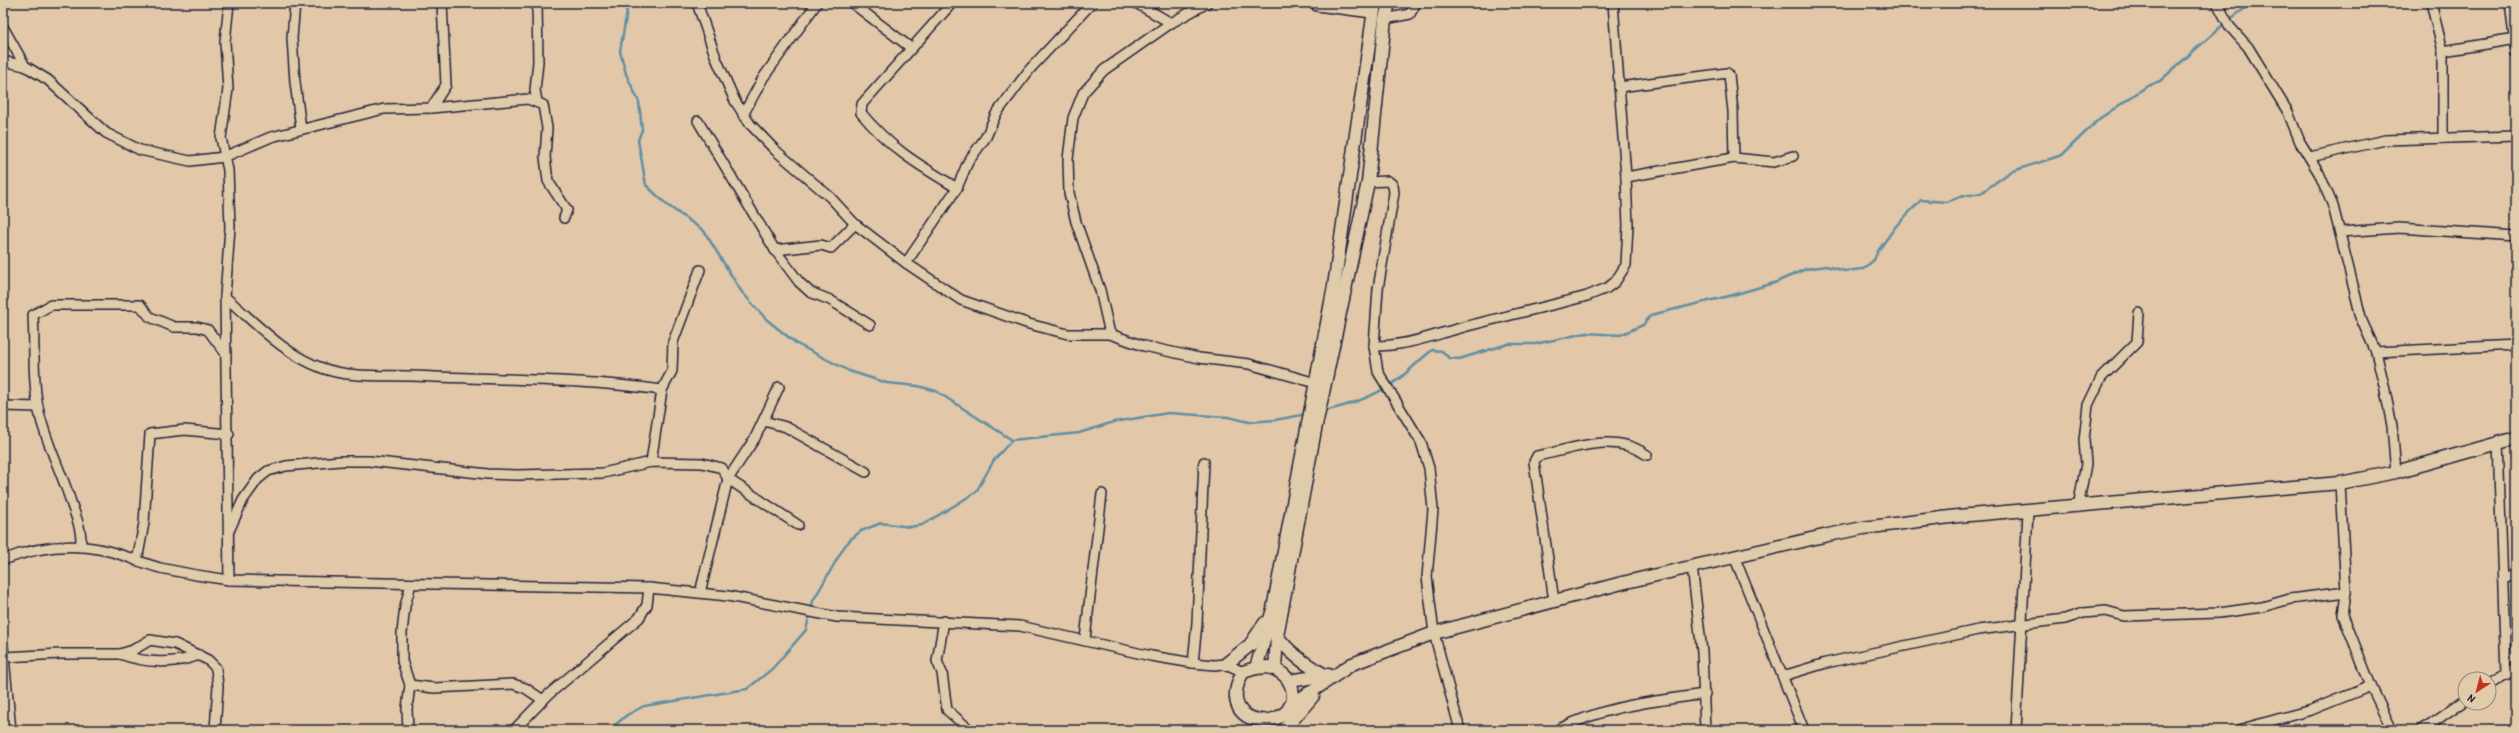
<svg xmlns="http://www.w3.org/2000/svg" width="2519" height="733" viewBox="0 0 2519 733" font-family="'Patrick Hand',sans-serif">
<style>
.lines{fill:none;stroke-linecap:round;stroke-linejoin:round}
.stream{stroke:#608fa3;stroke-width:2.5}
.minor-casing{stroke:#22223b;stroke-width:12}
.secondary-casing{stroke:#22223b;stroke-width:15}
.minor{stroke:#e0ccab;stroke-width:9}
.secondary{stroke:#e0ccab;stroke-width:12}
</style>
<rect width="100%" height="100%" fill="#e2c7a8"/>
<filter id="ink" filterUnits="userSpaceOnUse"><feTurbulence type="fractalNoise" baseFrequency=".025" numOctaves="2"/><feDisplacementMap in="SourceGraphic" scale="8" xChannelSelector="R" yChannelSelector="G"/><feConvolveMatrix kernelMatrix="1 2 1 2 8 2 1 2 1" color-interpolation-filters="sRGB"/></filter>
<g filter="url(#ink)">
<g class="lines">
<g class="stream">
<path d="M620,3L627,11L620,51L626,74L639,102L642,130L638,140L646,185L667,205L704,231L741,291L766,319L797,344L849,371L887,383L918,386L936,391L1012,440"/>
<path d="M2229,20L2252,3"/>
<path d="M1324,411C1351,405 1377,396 1400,378C1411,369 1421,359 1432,350L1442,351L1449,358L1459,359L1508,344H1535L1586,333L1620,335L1643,325L1651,315L1733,295L1774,283L1806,269L1826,266L1845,271L1863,269L1874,260L1878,251L1896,226L1921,200L1947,202L1959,197L1981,193L2010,172L2062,155L2099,119L2146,87L2160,81L2225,23"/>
<path d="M609,730L627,715L644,706L747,689L772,669L806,630L813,601L844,547L851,539L861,531L881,523L910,527L922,525L957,504L976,492L994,460L1012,440L1079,433L1114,422L1168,413L1228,417L1249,422L1275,420L1307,414"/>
</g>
<defs>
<g id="minor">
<path d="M229,3L225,42L228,89L221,138L228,170L230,227L225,297L229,580"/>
<path d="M295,3L292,38L295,82L301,129"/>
<path d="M537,3L538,62L535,90L537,101"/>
<path d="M697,3L716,58L735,101L750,124L775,150L830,197L855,224L906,263L961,300L1029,324L1068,334H1110L1144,346L1199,358L1249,364L1316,383"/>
<path d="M852,3L911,48"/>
<path d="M952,3L862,104L861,113C891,149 917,164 957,188"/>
<path d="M1136,3L1171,23"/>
<path d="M1317,3V6L1372,13"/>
<path d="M2217,3L2230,27L2248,47L2288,112L2300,142L2319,173L2333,206L2362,321L2376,352L2384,385L2392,426L2396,472"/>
<path d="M2431,3L2443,51V138"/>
<path d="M2510,3L2516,53"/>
<path d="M1385,19L1410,14L1416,3"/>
<path d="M3,27L25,66"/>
<path d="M2443,51L2516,39"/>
<path d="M3,61L25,66L48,80L106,133L140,150L190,161L224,157L271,137L384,109L431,108L528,99L543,105L547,128L545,157L548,181L567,210L564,218"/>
<path d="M1619,87L1727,73L1729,75L1733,111L1734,158"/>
<path d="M431,108L446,85L442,3"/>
<path d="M743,115L763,78L817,3"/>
<path d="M698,121L775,250L799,282L810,292L830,300L870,325"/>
<path d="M2310,157L2385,140L2516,136"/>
<path d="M1626,177L1734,158L1774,162L1793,156"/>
<path d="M1368,182L1388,181L1393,185L1394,193L1378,289L1374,346L1378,372L1421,442L1429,468L1433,510L1427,577L1434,633L1460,730"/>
<path d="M2340,232L2399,228L2516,236"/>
<path d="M775,250L821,245L831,248L855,224"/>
<path d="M906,263L957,188L968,162L986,137L996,114L1030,69L1092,3"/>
<path d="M225,297C256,323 283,354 322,368C349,378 383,375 412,376C495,380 579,378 662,390"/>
<path d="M1110,334L1100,290L1076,222L1069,193L1068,159L1073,118L1083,93L1104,70L1171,23L1207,3"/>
<path d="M1374,346C1408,346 1433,335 1464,327C1505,316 1546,307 1587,296L1607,288L1615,282L1626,265L1628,225L1626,177L1613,3"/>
<path d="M2376,352L2516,345"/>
<path d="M3,406L38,407"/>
<path d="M764,421L786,427L866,472"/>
<path d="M2498,442L2506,675"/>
<path d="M651,462L662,390L672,371L673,342L700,270"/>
<path d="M2340,483L2346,592L2343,615L2371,686L2392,730"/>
<path d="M2078,507L2086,464L2084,440L2088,405L2101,378L2137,342L2139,313"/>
<path d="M229,531L243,500L258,479L268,471L286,466L340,461H369L488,474L517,475L603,473L651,462L702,463L722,468L728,479L798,525"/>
<path d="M80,547C84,532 74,513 70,499C60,468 44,439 38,407C32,377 35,346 33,315L51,305H140L150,317L174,327H197L208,330L226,354"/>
<path d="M1734,556L1804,730"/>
<path d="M3,560C36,547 72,542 108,551C125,555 142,563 160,568C183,573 206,577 229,580L649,588L728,596L837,617L1020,626L1151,656L1193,663L1214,665L1226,664L1243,672"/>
<path d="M137,561L144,523L150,434L184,430L229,434"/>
<path d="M1692,566L1702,652L1705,730"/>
<path d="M2503,578L2516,576"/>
<path d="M700,593L728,479L755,438L779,387"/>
<path d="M1554,601L1534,462L1537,456C1573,449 1614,431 1647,455"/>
<path d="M944,621L937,661L942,673L947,710L970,730"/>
<path d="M1085,639L1102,494"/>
<path d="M3,647L11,730"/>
<path d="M120,654C144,663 174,665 199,655"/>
<path d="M4,657L61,654H120L133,650L150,640L175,644L208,660L216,668L218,686L215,730"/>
<path d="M1193,663L1197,623L1204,462"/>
<path d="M1783,676L1826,663L1978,630L2065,619L2083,613L2106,611L2124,616L2219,613L2262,607L2290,599L2346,592"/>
<path d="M410,685L434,688L513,684L525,688L543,700"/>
<path d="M2489,685L2516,668"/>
<path d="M408,730L407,709L410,685L402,661V633L405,606L411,584"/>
<path d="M514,730L548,695L639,618L647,605L649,588"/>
<path d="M1557,730C1608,705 1650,702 1705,694"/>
<path d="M2016,730L2028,512"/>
<path d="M2238,730L2311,710L2371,686"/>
<path d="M2422,730L2465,700"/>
</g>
<g id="secondary">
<path d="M1277,636C1290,654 1306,665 1325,675"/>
<path d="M1226,664L1250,645L1265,623"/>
<path d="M1268,667C1280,670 1289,677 1292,689C1303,733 1210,733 1243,672L1256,668Z"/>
<path d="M1256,668L1273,609L1334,286L1375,3"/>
<path d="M1275,669L1277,636L1315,430L1368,182L1385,19L1389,3"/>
<path d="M1289,681L1328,675"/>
<path d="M1290,706L1352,664L1434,633L1622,583L1828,535L1863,528L1958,516L2340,483L2396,472L2516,438"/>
<path d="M1284,730L1313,696"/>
</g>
</defs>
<use href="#minor" class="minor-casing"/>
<use href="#secondary" class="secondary-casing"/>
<use href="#minor" class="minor"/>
<use href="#secondary" class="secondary"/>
</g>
</g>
<rect width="2519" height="733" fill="none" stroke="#e0ccab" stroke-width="16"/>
<rect x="8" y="8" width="2503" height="717" fill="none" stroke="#22223b" stroke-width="1.5" filter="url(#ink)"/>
<g transform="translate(2477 691) rotate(216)"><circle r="19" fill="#e0ccab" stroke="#94887e"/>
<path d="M0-3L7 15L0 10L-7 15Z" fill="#c8321e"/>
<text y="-6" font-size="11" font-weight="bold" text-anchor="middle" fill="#22223b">N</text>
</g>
</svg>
